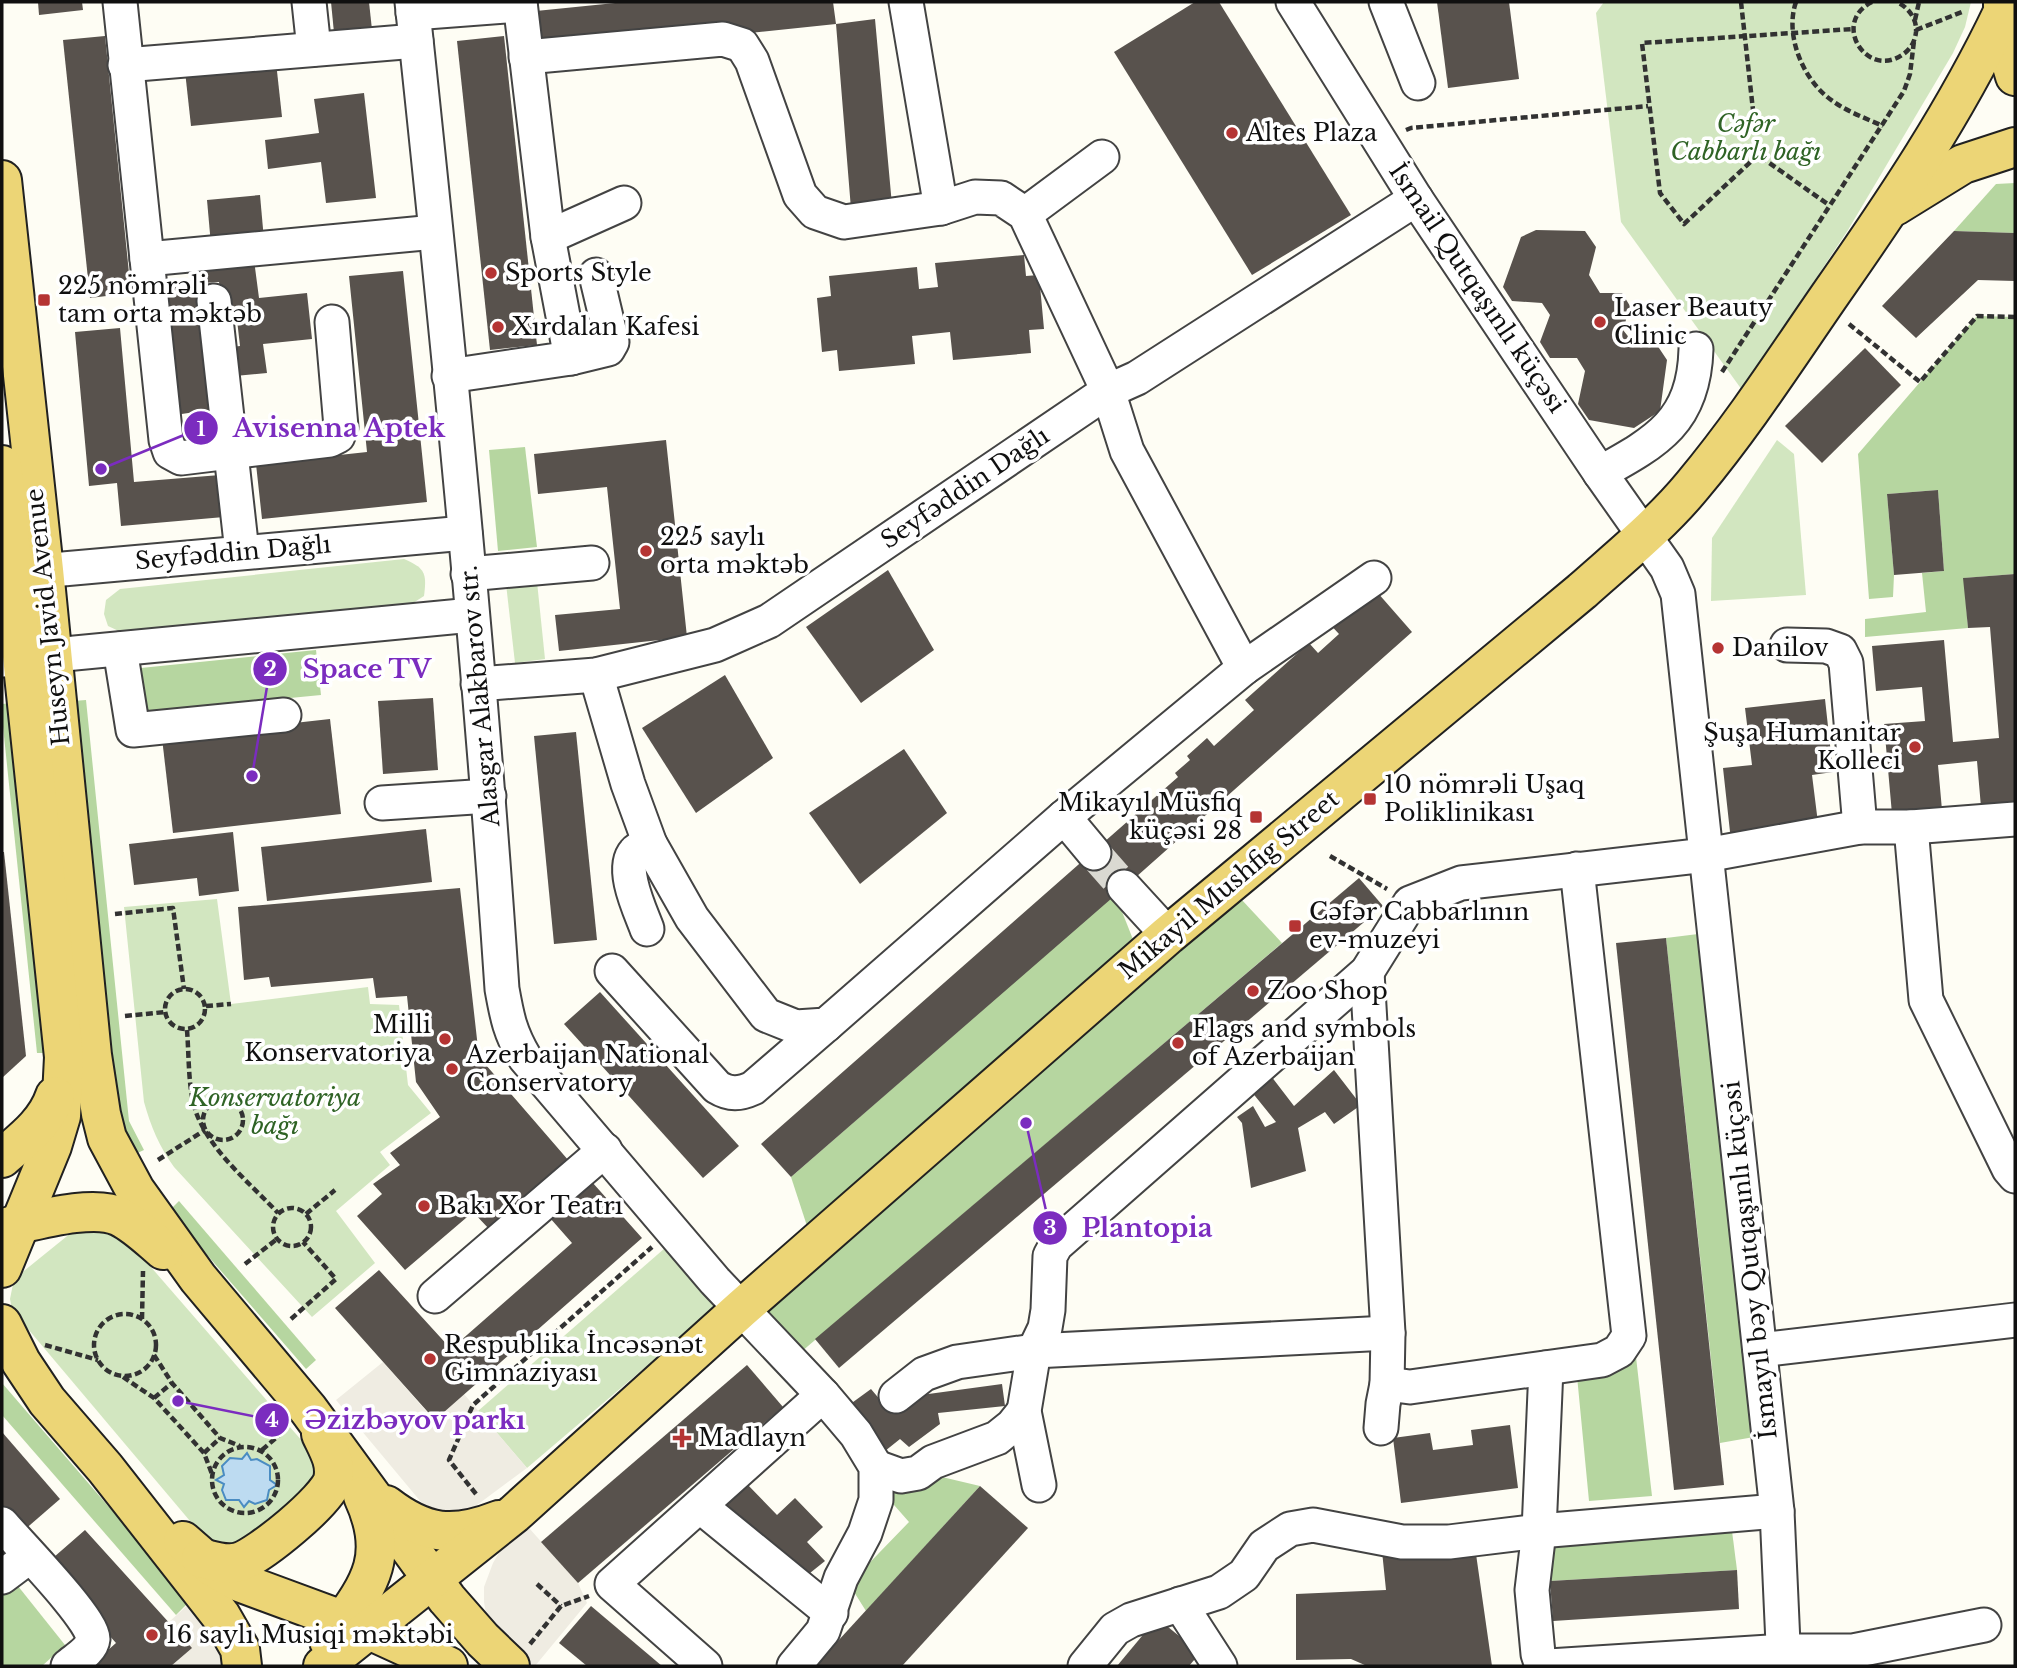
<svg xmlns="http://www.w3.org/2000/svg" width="2017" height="1668" viewBox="0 0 2017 1668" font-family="'Libre Baskerville',serif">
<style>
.green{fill:#d2e6c0}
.forest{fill:#b6d6a0}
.plaza{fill:#efece2}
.water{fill:#bddbf1;stroke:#4a8cc2;stroke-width:2}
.building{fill:#58524d}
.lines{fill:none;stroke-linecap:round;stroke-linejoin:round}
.minor-tunnel{stroke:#dad9d2;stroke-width:33;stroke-dasharray:33 17;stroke-linecap:butt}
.minor-casing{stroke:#434343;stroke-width:37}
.major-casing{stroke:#212121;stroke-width:42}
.path{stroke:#323232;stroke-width:4.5;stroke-dasharray:7 3.5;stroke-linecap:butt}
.minor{stroke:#fff;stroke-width:33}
.major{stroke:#ecd576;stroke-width:38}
.poi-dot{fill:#b53433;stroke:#fff;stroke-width:2.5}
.labels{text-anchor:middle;stroke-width:7;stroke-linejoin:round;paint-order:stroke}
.park-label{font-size:24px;font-style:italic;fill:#2f6325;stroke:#fff}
.poi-label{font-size:24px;fill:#101010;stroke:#fff;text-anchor:start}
.street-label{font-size:24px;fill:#101010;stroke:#fff}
.leader{fill:none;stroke:#7b2cbf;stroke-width:2.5}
.callout-dot{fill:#7b2cbf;stroke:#fff;stroke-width:2.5}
.mark-label{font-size:21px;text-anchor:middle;font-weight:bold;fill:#fff}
.callout-label{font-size:26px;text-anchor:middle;font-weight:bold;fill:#7b2cbf;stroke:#fff;stroke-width:7;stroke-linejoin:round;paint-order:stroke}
</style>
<rect width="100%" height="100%" fill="#fefdf4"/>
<g class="green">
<path d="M1604,2H1971L1965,27L1953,53L1848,230L1742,390L1621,222L1596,13Z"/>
<path d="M1777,440L1794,454L1806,595L1711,601L1712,538Z"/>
<path d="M404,559C425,568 427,573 424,596L413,603L123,633L108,626L104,614L106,600L120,589Z"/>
<path d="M536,572L545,659L515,663L505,575Z"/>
<path d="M217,899L231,1004L368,987L370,1004L399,1005L408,1085L431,1113L380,1152L390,1165L336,1211L375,1263L312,1317L174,1167C159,1146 151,1127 144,1102L124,907Z"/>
<path d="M82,1224L117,1228L316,1457L322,1474L241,1550L206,1540L12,1310L10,1299L14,1279Z"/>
<path d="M665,1248L716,1307L527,1468L478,1411Z"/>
</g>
<g class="forest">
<path d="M2015,183V233L1954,231L1996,184Z"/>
<path d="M1977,316L2015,317V574L1964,578L1968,628L1865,637V619L1926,612L1922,573L1944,571L1938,490L1887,494L1894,575L1893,597L1869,599L1858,454Z"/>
<path d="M525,447L537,547L498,551L489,450Z"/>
<path d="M316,650L321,695L137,713L131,669Z"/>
<path d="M86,700L129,1121L144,1150L131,1156L117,1123L73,701Z"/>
<path d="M13,703L49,1053H37L2,717V704Z"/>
<path d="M1115,894L1136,947L808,1229L791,1177Z"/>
<path d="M1241,899L1282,943L801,1352L764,1311Z"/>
<path d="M1698,934L1754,1437L1720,1443L1666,938Z"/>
<path d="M179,1201L316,1360L306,1369L169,1211Z"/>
<path d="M1636,1357L1652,1496L1589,1501L1577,1376L1604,1373Z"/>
<path d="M2,1383L190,1601L176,1615L2,1415Z"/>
<path d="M887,1464L980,1486L866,1611L849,1584L909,1522L887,1497Z"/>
<path d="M1732,1531L1737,1570L1550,1581L1548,1545Z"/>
<path d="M2,1566L65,1645L42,1666H2Z"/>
</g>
<g class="plaza">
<path d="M383,1362L434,1420L464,1394L527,1468L473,1508L460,1512L446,1513L432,1510L421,1502L336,1400Z"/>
<path d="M529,1528L578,1583L587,1603L535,1666H532L494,1630L486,1614L484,1602V1587L493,1563L500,1551Z"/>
<path d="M191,1602L229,1666H171L191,1648L169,1622Z"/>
</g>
<path class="water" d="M247,1453L251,1460L257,1459L270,1466V1480L277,1485L269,1490L267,1500L255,1504L249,1501L244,1507L239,1500H226L222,1490L224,1484L216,1480L224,1475L222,1466L230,1458L242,1459Z"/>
<g class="building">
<path d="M38,2H82L83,10L39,15Z"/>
<path d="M331,2H369L373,39L335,43Z"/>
<path d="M625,2H833L836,24L875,19L892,205L851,209L836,24L541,55L536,11Z"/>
<path d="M1195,2H1219L1351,215L1252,275L1114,52Z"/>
<path d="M1437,2H1509L1519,79L1448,88Z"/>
<path d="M105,36L131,293L90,298L63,40Z"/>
<path d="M504,36L537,345L490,350L457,41Z"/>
<path d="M276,62L282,117L191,126L185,71Z"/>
<path d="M364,93L376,198L326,203L321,162L268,169L265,140L319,133L314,99Z"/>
<path d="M260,195L264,240L211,245L207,200Z"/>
<path d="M1536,230L1585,231L1596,247L1589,275L1600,293H1622L1630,306L1623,330L1631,340L1655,342L1667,360L1660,411L1634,428L1589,420L1578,404L1585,371L1577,358H1550L1540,342L1550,315L1542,303L1512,301L1503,287L1521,237Z"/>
<path d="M1954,231L2015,233V281L1978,280L1916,338L1882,306Z"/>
<path d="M1024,255L1026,276L1039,275L1044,329L1029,330L1031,353L953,360L950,332L912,336L915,364L839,371L837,350L822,352L817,298L831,296L829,276L917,267L919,289L938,287L935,263Z"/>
<path d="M254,260L259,298L307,293L312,339L263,344L267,373L235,376L232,347L240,346L236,311L223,312L219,282L203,283L220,437L198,440L195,412L175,415L160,283L202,279V266Z"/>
<path d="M403,271L427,502L262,519L256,464L367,452L349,276Z"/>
<path d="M120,328L134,482L220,475L224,517L121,526L117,483L89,486L75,332Z"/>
<path d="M1865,348L1901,385L1822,463L1785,426Z"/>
<path d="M666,440L687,637L559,651L555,615L620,609L607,487L538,494L534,454Z"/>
<path d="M1938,490L1944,571L1894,575L1887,494Z"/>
<path d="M888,570L934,650L861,703L806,627Z"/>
<path d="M2015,574V804L1981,807L1977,761L1938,765L1942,810L1892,814L1884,724L1925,721L1922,687L1876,691L1872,646L1944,640L1953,742L1999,738L1990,627L1968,628L1963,578Z"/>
<path d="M1377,592L1412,632L1127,885L791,1177L761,1144L1178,777L1175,773L1190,760L1187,756L1207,738L1214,746L1254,710L1245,700L1309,643L1318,653L1339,634L1326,620L1344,604L1352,614Z"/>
<path d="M725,675L773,758L696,813L642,728Z"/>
<path d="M433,698L438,770L383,774L378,701Z"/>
<path d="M1825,699L1833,772L1812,775L1819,831L1731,841L1723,768L1752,765L1745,708Z"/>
<path d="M330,719L341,814L173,833L162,738Z"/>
<path d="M576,732L597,940L554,944L534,736Z"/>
<path d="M904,749L947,813L860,884L809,813Z"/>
<path d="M426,829L432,882L267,901L261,847Z"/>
<path d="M233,832L239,891L199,896L197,878L134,885L129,844Z"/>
<path d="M2,852H4L26,1056L2,1078Z"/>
<path d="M1359,878L1383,906L839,1368L815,1339Z"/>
<path d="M460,888L479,1057L569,1161L490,1230L473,1212L405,1270L357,1216L382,1194L373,1184L400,1165L390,1153L440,1117L416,1082L407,996L376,998L373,978L271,987L269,977L244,980L238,907Z"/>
<path d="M1666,938L1724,1485L1674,1490L1616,943Z"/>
<path d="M600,992L739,1146L703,1178L564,1024Z"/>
<path d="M1334,1070L1361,1105L1334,1124L1325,1112L1298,1128L1306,1171L1251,1188L1242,1123L1237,1117L1253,1106L1265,1127L1276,1122L1251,1091L1271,1076L1294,1106Z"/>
<path d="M592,1182L642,1238L435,1420L335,1308L379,1270L451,1349L572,1243L550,1218Z"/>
<path d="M747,1365L783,1407L578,1583L541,1542Z"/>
<path d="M1002,1384L1005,1406L938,1413L940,1424L909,1447L900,1439L885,1451L849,1405L871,1389L892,1414L921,1395Z"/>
<path d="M1510,1425L1518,1488L1401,1503L1393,1438L1430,1433L1433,1450L1473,1445L1471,1430Z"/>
<path d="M2,1432L60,1499L15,1538L2,1523Z"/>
<path d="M747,1484L777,1515L795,1498L823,1527L807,1542L825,1561L805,1577L719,1511Z"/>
<path d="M980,1486L1028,1528L902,1666H815Z"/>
<path d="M85,1530L192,1648L171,1666H90L116,1643L46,1564Z"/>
<path d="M1474,1540L1492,1666H1367L1351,1659L1296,1660V1594L1386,1590L1382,1551Z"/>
<path d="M1737,1570L1739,1609L1553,1621L1550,1581Z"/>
<path d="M591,1606L662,1666H587L559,1643Z"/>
<path d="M1157,1618L1200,1653L1189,1666H1117Z"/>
</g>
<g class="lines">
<path class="minor-tunnel" d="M1094,853L1124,887"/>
<defs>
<g id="minor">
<path d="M120,2L166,440L170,452L181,458L330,440L338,436L341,427L332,322"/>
<path d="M309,2L314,49"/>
<path d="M412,2C447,330 480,660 502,989C507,1017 510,1033 525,1058L715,1281L823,1395L856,1434L876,1467V1500L865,1533L841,1578L823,1631L794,1666"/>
<path d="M906,2L941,208"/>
<path d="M1293,2L1416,199L1600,473L1667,568L1678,594L1777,1511L1784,1666"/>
<path d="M1386,2L1418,83"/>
<path d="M413,13L520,5"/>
<path d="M526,57L723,39L742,45L752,61L800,195L815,212L844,222L941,208L975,197L1001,198L1025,214L1108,391L1127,451L1244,668"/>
<path d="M125,65L416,41"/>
<path d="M1025,214L1102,157"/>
<path d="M548,237L624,203"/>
<path d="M147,259L435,232"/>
<path d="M214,301L242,552"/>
<path d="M571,358L608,349L612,342L596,275"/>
<path d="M449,376L571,358L548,237L520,2"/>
<path d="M1600,473C1658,441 1694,421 1696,349"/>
<path d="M18,573L465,533"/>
<path d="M468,574L592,563"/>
<path d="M1787,645L1826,646L1840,651L1846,663L1860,827"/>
<path d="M120,649L133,730L284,715"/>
<path d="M2,660L472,615"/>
<path d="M596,675L628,784L650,844L692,918L766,1015L796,1027L826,1025L1064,817L1244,668L1374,578"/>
<path d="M478,684L596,675L715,645L769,621L1108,391L1137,378L1416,199"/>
<path d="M382,803L489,796"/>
<path d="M1064,817L1094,853"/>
<path d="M1911,827L1926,1000L2009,1169L2015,1176"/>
<path d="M1124,887L1168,935"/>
<path d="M647,929C640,910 620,869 635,852C638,848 645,846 650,844"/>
<path d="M612,971L717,1087C730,1095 740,1094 753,1088L826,1025"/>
<path d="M1367,972L1388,1333L1387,1384L1383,1404L1381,1428"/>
<path d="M435,1296L605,1150"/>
<path d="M1760,1350L2015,1320"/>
<path d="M1546,1368L1539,1531L1532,1590L1538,1654L1541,1663L1549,1666L1783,1651H1853L1984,1625"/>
<path d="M1387,1384L1410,1387L1602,1360L1619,1351L1629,1336L1577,869"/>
<path d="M896,1396L924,1374L957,1362L1034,1351L1388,1333"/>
<path d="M876,1467L901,1476L918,1473L933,1462L997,1438L1012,1426L1024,1411"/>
<path d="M1039,1485L1024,1411L1034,1351L1045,1328L1048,1310L1050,1256L1056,1245L1367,972L1410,903L1461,883L1706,855L1860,827H1911L2015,819"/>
<path d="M700,1506L831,1613"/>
<path d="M2,1524C17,1542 94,1620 93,1639C92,1650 76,1659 68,1666"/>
<path d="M2,1577L30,1556"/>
<path d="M1180,1604L1220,1666"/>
<path d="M705,1666L612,1584L823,1395"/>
<path d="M1085,1666L1115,1629L1131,1620L1219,1592L1244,1575L1264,1546L1290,1529L1313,1525L1402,1542H1449L1539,1531L1777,1511"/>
</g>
<g id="major">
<path d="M2004,9L2007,49L2015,76"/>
<path d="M2,180L44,570L92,1055L101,1114L107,1138L135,1190L198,1278L308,1409L447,1599L483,1640L510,1666"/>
<path d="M1895,206L1963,164L2015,147"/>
<path d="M2,465L64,1057L61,1116L52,1146L2,1268"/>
<path d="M2,1158C23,1140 46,1123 55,1096"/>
<path d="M2,1228C32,1222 93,1203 120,1217C136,1225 150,1239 163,1250"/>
<path d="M2,1324L21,1362L47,1401L105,1468L221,1616L240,1649L242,1666"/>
<path d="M386,1505C425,1535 453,1538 499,1520"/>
<path d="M183,1541L214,1568L239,1582L369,1630L448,1666"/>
<path d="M201,1558C213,1561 226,1566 239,1562C259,1556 328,1500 333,1480C337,1463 328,1449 321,1434"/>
<path d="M329,1641C366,1588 393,1561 363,1496"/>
<path d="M323,1666L514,1514L741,1309L1168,935L1582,591C1620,557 1661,524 1693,485C1744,424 1787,357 1832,292C1895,202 1956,111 2003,12V2"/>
</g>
</defs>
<use href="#minor" class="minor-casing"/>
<use href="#major" class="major-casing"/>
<g class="path">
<path d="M1741,2L1758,155L1829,205"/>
<path d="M1796,2C1785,33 1801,74 1825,95C1842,110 1863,117 1883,126"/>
<path d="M1872,2C1831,22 1866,79 1902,55C1910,50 1915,42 1916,32C1917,19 1909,8 1897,2"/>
<path d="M1915,20L1919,2"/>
<path d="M1916,30L1962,12"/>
<path d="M1406,130L1411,128L1648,106"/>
<path d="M1758,155L1684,224L1660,193L1642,43L1853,29"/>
<path d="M1849,324L1920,382L1977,316L2015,317"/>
<path d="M1722,372L1904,91L1910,74L1914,41"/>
<path d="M1330,856L1387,889"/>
<path d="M115,914L173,908L184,989"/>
<circle cx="185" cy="1009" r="20"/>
<path d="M206,1006L231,1004"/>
<path d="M125,1016L165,1012"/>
<path d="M187,1030C189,1055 188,1082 194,1106C206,1148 249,1182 278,1213"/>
<circle cx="223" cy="1120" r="20"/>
<path d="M158,1160L205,1130"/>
<circle cx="292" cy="1227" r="19"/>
<path d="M306,1214L335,1190"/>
<path d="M245,1264L277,1239"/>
<circle cx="125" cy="1345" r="31"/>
<path d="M142,1319L143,1271"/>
<path d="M291,1319L336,1279L303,1242"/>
<path d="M45,1345L98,1360"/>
<path d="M154,1355L172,1383L220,1438L240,1446"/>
<path d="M123,1377L154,1398L204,1453L212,1474"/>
<path d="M154,1398L172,1383"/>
<circle cx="245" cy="1480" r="33"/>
<path d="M262,1450L285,1430"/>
<path d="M204,1453L220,1438"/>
<path d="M476,1494L449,1460L473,1405L652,1247"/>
<path d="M537,1584L561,1606"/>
<path d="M530,1644L561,1606L589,1596"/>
</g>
<use href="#minor" class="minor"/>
<use href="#major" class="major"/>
</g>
<g class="poi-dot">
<circle cx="1232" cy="133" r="7"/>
<circle cx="491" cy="273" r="7"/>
<rect x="37" y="293" width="14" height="14" rx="3.5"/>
<circle cx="1600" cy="322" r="7"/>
<circle cx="498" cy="327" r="7"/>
<circle cx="646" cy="551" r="7"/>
<circle cx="1718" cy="648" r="7"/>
<circle cx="1915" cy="747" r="7"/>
<rect x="1363" y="792" width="14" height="14" rx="3.5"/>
<rect x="1249" y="810" width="14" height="14" rx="3.5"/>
<rect x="1288" y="919" width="14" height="14" rx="3.5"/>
<circle cx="1253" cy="991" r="7"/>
<circle cx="445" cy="1039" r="7"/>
<circle cx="1178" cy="1043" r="7"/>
<circle cx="452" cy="1069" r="7"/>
<circle cx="424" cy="1206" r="7"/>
<circle cx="430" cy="1359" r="7"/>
<path d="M678.5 1427.5h7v7h7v7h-7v7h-7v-7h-7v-7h7z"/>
<circle cx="152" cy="1635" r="7"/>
</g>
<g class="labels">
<g class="park-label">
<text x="1746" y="132">Cəfər<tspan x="1746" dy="28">Cabbarlı bağı</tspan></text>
<text x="275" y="1106">Konservatoriya<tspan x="275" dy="28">bağı</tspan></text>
</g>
<g class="poi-label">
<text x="1246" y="141">Altes Plaza</text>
<text x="505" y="281">Sports Style</text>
<text x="58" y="294">225 nömrəli<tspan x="58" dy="28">tam orta məktəb</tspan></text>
<text x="1614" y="316">Laser Beauty<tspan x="1614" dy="28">Clinic</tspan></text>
<text x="512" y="335">Xırdalan Kafesi</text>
<text x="660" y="545">225 saylı<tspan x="660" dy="28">orta məktəb</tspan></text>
<text x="1732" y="656">Danilov</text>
<text x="1901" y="741" text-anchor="end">Şuşa Humanitar<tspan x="1901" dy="28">Kolleci</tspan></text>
<text x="1384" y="793">10 nömrəli Uşaq<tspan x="1384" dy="28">Poliklinikası</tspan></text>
<text x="1242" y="811" text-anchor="end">Mikayıl Müsfiq<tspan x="1242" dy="28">küçəsi 28</tspan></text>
<text x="1309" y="920">Cəfər Cabbarlının<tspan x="1309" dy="28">ev-muzeyi</tspan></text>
<text x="1267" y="999">Zoo Shop</text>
<text x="431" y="1033" text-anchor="end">Milli<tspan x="431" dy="28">Konservatoriya</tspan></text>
<text x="1192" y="1037">Flags and symbols<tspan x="1192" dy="28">of Azerbaijan</tspan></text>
<text x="466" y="1063">Azerbaijan National<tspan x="466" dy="28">Conservatory</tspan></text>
<text x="438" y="1214">Bakı Xor Teatrı</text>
<text x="444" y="1353">Respublika İncəsənət<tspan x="444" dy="28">Gimnaziyası</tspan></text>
<text x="698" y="1446">Madlayn</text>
<text x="166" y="1643">16 saylı Musiqi məktəbi</text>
</g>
<g class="street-label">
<text transform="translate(1477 288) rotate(56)" y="8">İsmail Qutqaşınlı küçəsi</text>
<text transform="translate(965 488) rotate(-34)" y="8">Seyfəddin Dağlı</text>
<text transform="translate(233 553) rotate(-5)" y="8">Seyfəddin Dağlı</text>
<text transform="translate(48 617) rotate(-96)" y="8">Huseyn Javid Avenue</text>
<text transform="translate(480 696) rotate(-95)" y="8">Alasgar Alakbarov str.</text>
<text transform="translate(1229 885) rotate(-40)" y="8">Mikayil Mushfig Street</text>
<text transform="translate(1750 1260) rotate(-96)" y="8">İsmayıl bəy Qutqaşınlı küçəsi</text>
</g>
</g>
<path class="leader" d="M101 469L201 428M252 776L270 669M1026 1123L1050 1228M178 1401L272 1420"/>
<g class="callout-dot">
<circle cx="101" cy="469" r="7"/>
<circle cx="252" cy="776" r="7"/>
<circle cx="1026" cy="1123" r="7"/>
<circle cx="178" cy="1401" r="7"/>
<circle cx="201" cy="428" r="18"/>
<circle cx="270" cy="669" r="18"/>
<circle cx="1050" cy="1228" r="18"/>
<circle cx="272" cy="1420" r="18"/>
</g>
<g class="mark-label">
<text x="201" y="436">1</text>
<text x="270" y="676">2</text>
<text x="1050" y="1235">3</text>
<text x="272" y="1427">4</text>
</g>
<g class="callout-label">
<text x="339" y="437">Avisenna Aptek</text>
<text x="367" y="678">Space TV</text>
<text x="1147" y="1237">Plantopia</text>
<text x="415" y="1429">Əzizbəyov parkı</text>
</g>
<rect width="2017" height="1668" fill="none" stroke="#101010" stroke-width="7"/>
</svg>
